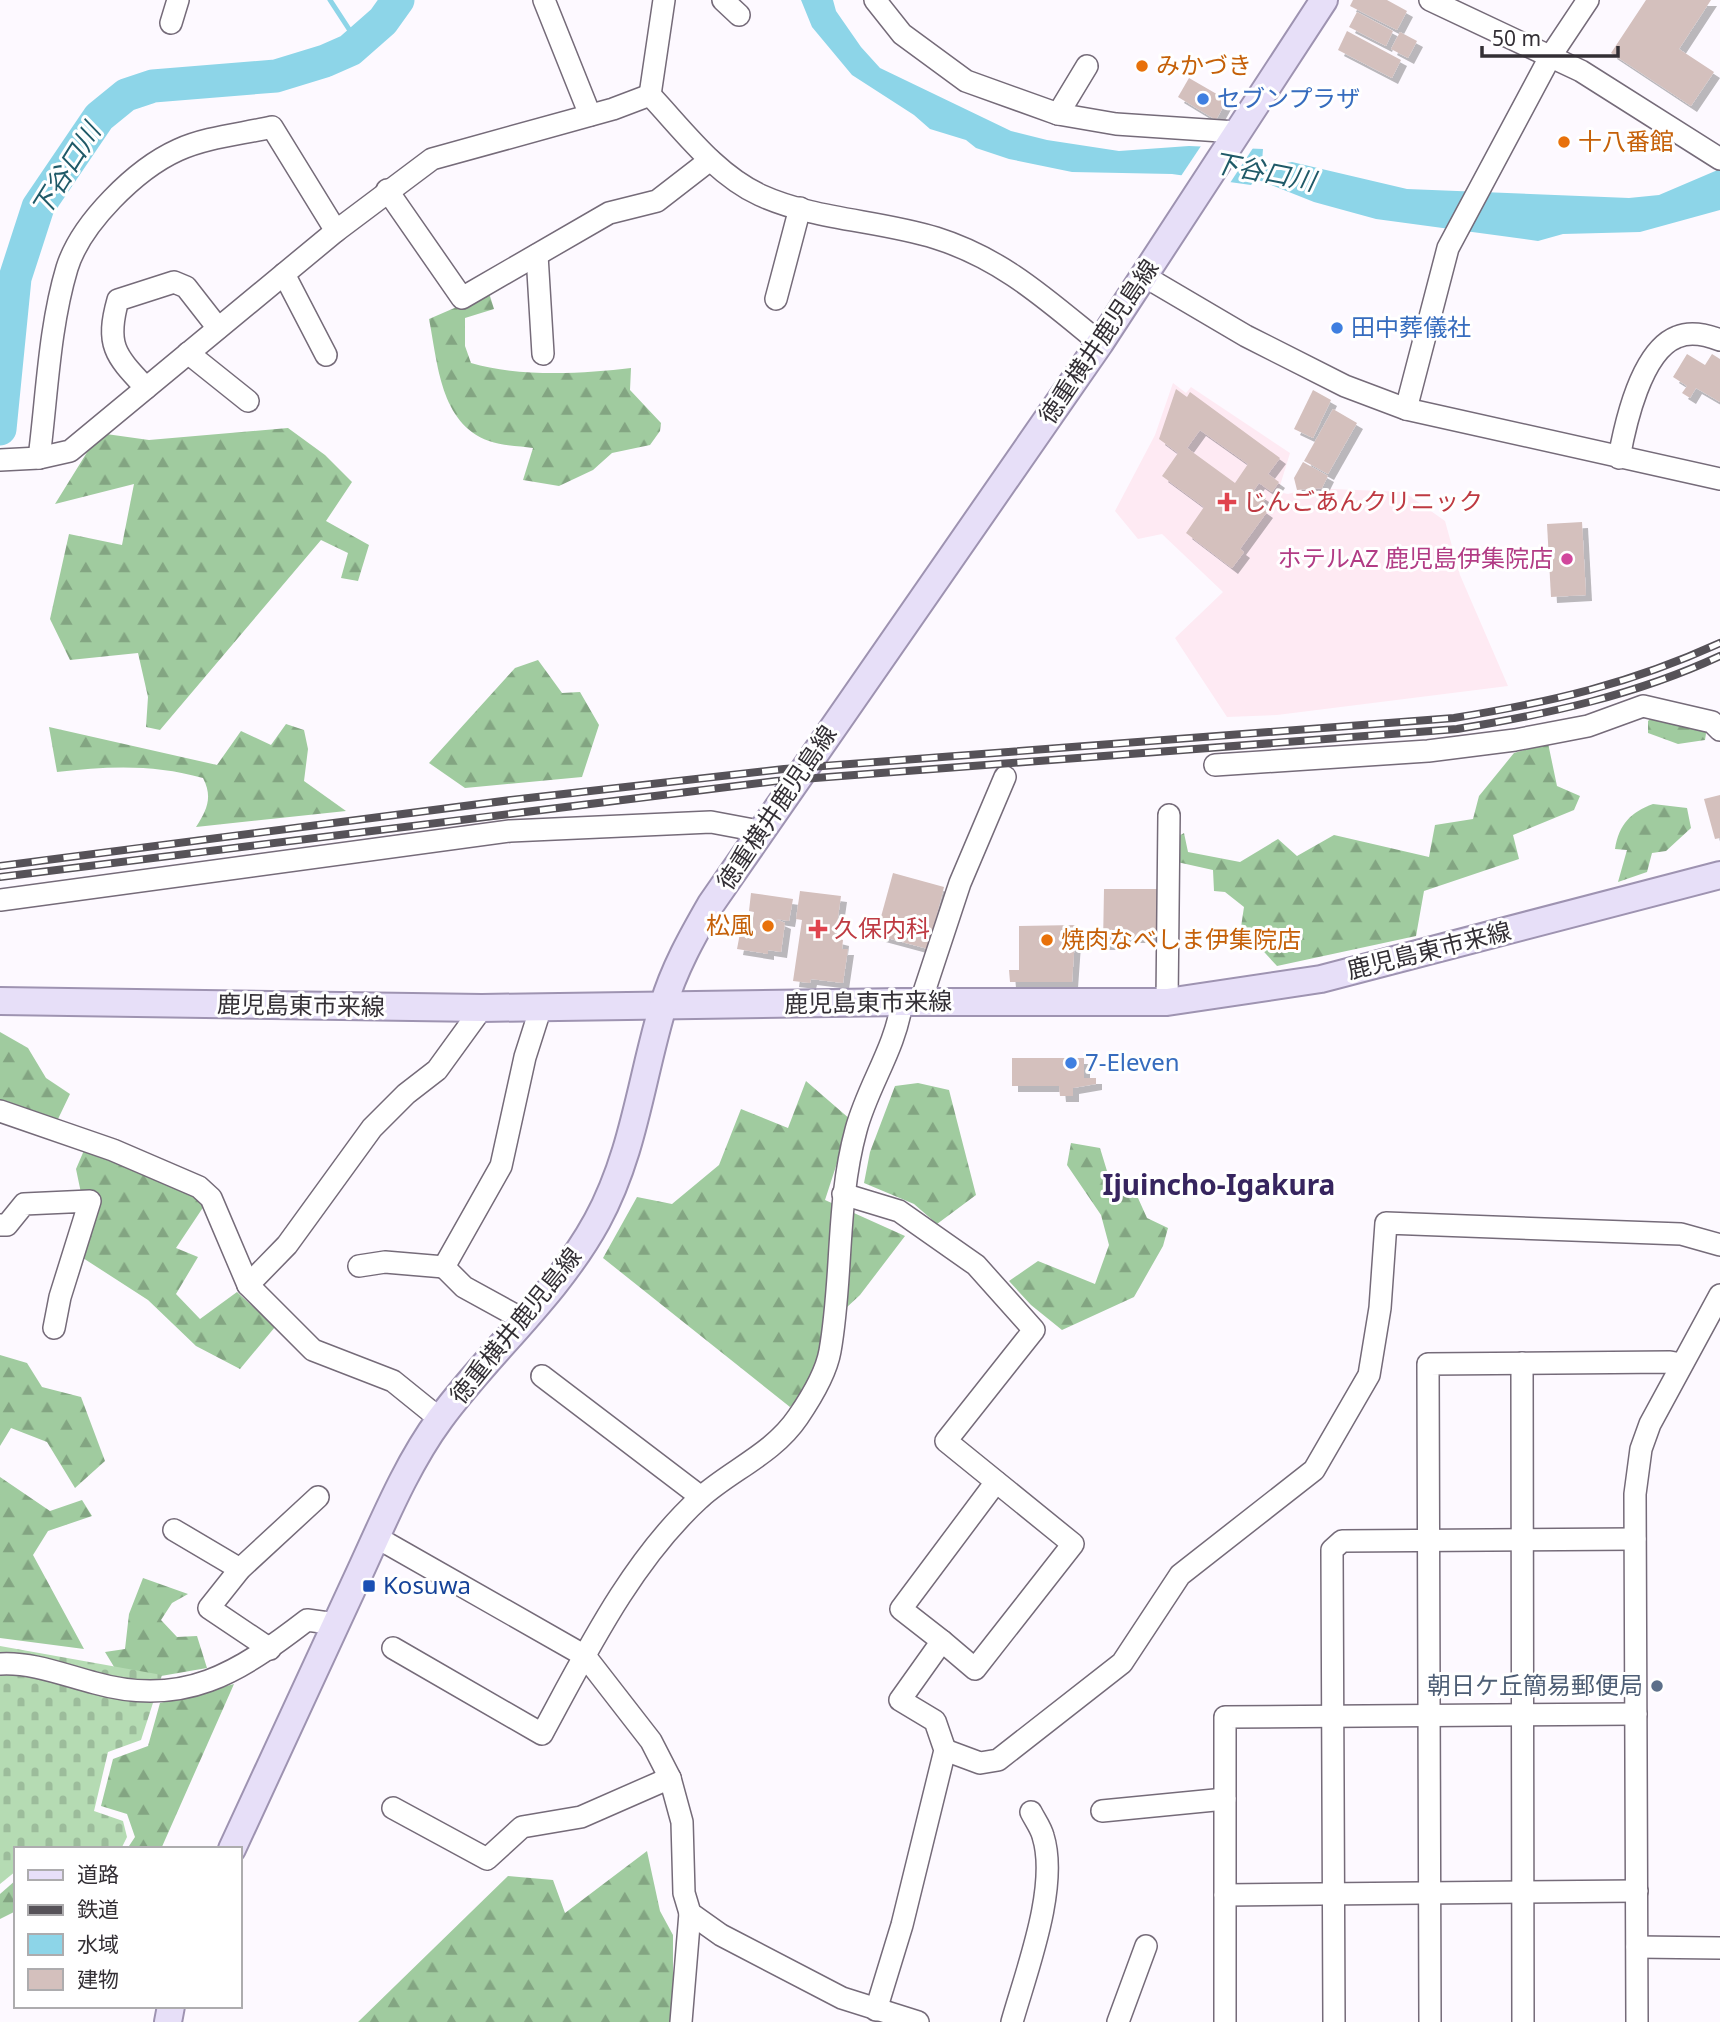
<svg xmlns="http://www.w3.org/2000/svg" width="1720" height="2022" viewBox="0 0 1720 2022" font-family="'Noto Sans','Noto Sans JP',sans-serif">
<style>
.medical{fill:#feeaf3}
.forest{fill:url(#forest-firs)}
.cemetery{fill:url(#cemetery-stones)}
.water{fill:#8dd5e8}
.pier{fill:#fdf9ff}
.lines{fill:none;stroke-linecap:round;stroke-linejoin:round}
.stream{stroke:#8dd5e8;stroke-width:5}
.river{stroke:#8dd5e8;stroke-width:33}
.building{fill:#d4c0bd;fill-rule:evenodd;filter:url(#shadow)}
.minor-casing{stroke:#756b79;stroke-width:24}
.major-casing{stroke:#9e93b1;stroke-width:30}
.minor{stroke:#fff;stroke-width:21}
.major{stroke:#e7dff8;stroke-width:26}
.rail-casing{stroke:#565258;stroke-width:8}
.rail{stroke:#fff;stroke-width:5;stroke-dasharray:16;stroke-linecap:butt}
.food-dot{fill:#e8710a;stroke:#fff;stroke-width:2.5}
.shop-dot{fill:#3f7fe0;stroke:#fff;stroke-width:2.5}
.health-dot{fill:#e0444e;stroke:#fff;stroke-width:2.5}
.hotel-dot{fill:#d1479c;stroke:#fff;stroke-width:2.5}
.transit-dot{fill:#1a4fb4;stroke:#fff;stroke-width:2.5}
.service-dot{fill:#5c6f8a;stroke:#fff;stroke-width:2.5}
.labels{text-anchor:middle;stroke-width:6;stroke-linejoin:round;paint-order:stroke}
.food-label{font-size:24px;fill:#c56008;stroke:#fff;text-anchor:start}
.shop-label{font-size:24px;fill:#366cbe;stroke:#fff;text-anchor:start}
.street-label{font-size:24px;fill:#332f35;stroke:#fff}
.health-label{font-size:24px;fill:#be3a42;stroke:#fff;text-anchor:start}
.hotel-label{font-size:24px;fill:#b23c85;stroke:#fff;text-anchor:end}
.transit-label{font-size:24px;fill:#164399;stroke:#fff;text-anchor:start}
.service-label{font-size:24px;fill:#4e5e75;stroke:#fff;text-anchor:end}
.water-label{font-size:26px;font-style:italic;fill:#1f5a68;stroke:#fff}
.quarter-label{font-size:28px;font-weight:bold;fill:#37255f;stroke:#fff}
</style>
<defs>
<pattern id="forest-firs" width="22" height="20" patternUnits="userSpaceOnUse" patternTransform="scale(1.75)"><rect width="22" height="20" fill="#a0cb9f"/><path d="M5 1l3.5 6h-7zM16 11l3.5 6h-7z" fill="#83a582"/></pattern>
<pattern id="cemetery-stones" width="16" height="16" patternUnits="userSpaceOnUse" patternTransform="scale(1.75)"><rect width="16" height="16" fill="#b5dbb3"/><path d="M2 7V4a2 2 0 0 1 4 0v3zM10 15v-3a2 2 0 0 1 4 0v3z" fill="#9cbc9b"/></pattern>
<filter id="shadow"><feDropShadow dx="6" dy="6" stdDeviation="0" flood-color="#0004"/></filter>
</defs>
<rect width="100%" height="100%" fill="#fdf9ff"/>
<path class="medical" d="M1173,383L1186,393L1191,387L1290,453L1278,492L1288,494L1310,488L1404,492L1445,521L1460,575L1508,686L1277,715L1227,717L1175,638L1223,592L1162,534L1138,539L1115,511L1155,435Z"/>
<g class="forest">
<path d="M489,293L494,309L465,318V346L471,363C517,377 583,374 631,368L630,390L661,423L660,431L650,445L612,453L593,470L559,486L523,480L533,448C519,446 502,446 489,441C440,423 438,364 429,319Z"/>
<path d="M288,428L325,455L352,482L326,521L369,545L358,581L341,578L348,553L321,540L160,730L146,727L148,697L138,653L70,660L50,619L69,534L122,545L134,484L55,504L99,433L149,440Z"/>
<path d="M538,660L562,693L580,692L599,725L582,777L465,788L429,763L515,668Z"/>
<path d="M1654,716L1707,727L1705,740L1678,744L1648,733V721Z"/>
<path d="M286,724L304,730L308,749L304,781L346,811L196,827C207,810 213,797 203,778C154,764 108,766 57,772L49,727L217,765L241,731L271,745Z"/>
<path d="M1548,743L1557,786L1580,796L1574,810L1513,835L1519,859L1424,891L1416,936L1277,966L1241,927L1244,907L1225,892L1214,891L1213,870L1177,862L1174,839L1184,833L1188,852L1240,862L1278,839L1297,856L1334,835L1429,857L1435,825L1473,819L1479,796L1514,753Z"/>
<path d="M1653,804L1687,808L1691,828L1666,851L1652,853L1647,872L1618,882L1627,850L1615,849C1619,824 1631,812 1653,804Z"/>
<path d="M0,1032L28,1048L46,1078L70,1094L58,1119L0,1124Z"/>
<path d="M806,1081L851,1120L825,1200L905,1236L860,1295L846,1308L809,1388L790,1407L603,1258L637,1197L672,1204L719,1165L741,1109L788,1128Z"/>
<path d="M918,1083L949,1090L976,1195L937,1224L914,1204L864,1183L870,1152L895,1086Z"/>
<path d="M1071,1143L1100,1148L1114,1194L1138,1198L1147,1218L1168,1228L1163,1246L1134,1297L1062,1330L1031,1305L1009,1281L1038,1261L1095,1284L1109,1245L1101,1215L1067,1165Z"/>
<path d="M85,1148L192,1190L204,1206L176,1248L198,1257L176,1294L200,1319L237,1292L275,1327L240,1369L196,1346L148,1300L83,1258L99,1195L81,1193L76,1169Z"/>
<path d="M0,1355L27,1363L42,1387L81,1397L105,1461L75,1488L47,1442L11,1428L0,1446Z"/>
<path d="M0,1477L50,1511L82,1500L92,1516L48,1531L33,1555L84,1649L0,1638Z"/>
<path d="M143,1578L188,1594L172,1603L161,1620L177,1637L197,1636L207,1668L138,1680L119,1675L105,1652L125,1649L129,1614Z"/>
<path d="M234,1684L161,1849H127L135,1837L127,1814L101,1806L113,1759L148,1746L160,1703Z"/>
<path d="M647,1851L660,1911L673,1935V2022H358L508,1876L553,1880L565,1913Z"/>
<path d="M16,1880V1911L0,1919V1894Z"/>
</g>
<path class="cemetery" d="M0,1646L162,1675L141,1740L108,1752L94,1811L123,1821L127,1837L121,1849H16V1871L0,1884Z"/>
<path class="water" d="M801,0H833L836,11L861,47L880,68L1011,131L1047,140L1119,151L1189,146L1263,149L1262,162L1274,165L1292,162L1407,189L1629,198L1659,195L1720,169V210L1640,232L1563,234L1538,241L1376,219L1314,202L1256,179L1251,185L1172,174L1072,172L1009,159L976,148L966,140L930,129L914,115L852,75L812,27Z"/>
<path class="pier" d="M1203,143L1255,145L1228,186L1179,179Z"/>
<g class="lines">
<path class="stream" d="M330,0L358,43"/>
<path class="river" d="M0,429L15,278L38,207L99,117L126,95L153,86L276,76L325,61L350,50L383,21L398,0"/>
</g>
<g class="building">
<path d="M1353,0H1387L1407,11L1397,30L1350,6Z"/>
<path d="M1646,0H1711L1679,49L1714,72L1691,106L1611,53Z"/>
<path d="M1357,12L1393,31L1386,46L1349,27Z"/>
<path d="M1347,31L1401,60L1392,78L1338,50Z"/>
<path d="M1400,32L1417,41L1408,58L1391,49Z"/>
<path d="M1189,78L1227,100L1216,120L1178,97Z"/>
<path d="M1687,354L1705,365L1712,354L1720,359V402L1696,388L1690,398L1682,393L1687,386L1673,377Z"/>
<path d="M1176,389L1187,397L1190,392L1280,458L1268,474L1279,482L1272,492L1259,483L1254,490L1266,498L1260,507L1267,512L1240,549L1244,552L1232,568L1186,533L1204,507L1162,476L1178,453L1159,439ZM1200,430L1248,464L1235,483L1187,448Z"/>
<path d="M1313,390L1331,400L1313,438L1294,429Z"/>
<path d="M1333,409L1357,423L1328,474L1304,461Z"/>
<path d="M1303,462L1328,476L1322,488L1297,490L1294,478Z"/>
<path d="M1582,522L1586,595L1551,597L1547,524Z"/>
<path d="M1720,795V838L1715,839L1704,799Z"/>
<path d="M893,873L944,887L928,949L876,935Z"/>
<path d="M1104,889H1158V937H1118V944H1103Z"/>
<path d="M800,891L841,896L835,938L843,940L842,949H848L843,983L811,979L810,983L793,981L802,920L796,919Z"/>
<path d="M751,893L793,899L789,921L776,919L785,923L781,952L768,950V954L737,949L741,928L751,930L754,912L749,911Z"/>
<path d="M1076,925L1072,982H1010L1009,970H1019V926Z"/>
<path d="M1012,1058H1084V1078H1096V1084L1073,1088V1096H1060L1059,1086H1012Z"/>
</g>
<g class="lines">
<defs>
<g id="minor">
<path d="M544,0L590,115"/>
<path d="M723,0L739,15"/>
<path d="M875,0L902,34L966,81L1058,114L1116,124L1236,132"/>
<path d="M1430,0L1581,71L1720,159"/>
<path d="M171,23L178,0"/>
<path d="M650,95C683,130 715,174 760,195C815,220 878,220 936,238C1003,259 1047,300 1100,343"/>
<path d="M650,95L664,0"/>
<path d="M1058,114L1087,66"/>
<path d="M387,190L462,298L609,213L657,201L710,160"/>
<path d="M537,255L543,354"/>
<path d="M284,274L326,355"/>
<path d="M1144,276L1246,336L1345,386L1406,409L1720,479"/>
<path d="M776,299L800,208"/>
<path d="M188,353L248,401"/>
<path d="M146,388C116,356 105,346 118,300L174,282L186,287L218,328"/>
<path d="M1406,409L1448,248L1550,57L1588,0"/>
<path d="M39,458C47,396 49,328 67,268C81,223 136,169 178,150C206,137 242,134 272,127L336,231"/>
<path d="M1619,458C1625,425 1641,351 1677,337C1691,331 1707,335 1720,340"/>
<path d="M0,460L39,458L70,451L336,231L432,159L613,109L650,95"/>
<path d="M1215,765L1428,751L1515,740L1588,726L1643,706L1712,722L1720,730"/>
<path d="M0,900L510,831L711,822L759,831"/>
<path d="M921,1001L960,883L1005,777"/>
<path d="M1167,1002L1169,815"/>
<path d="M0,1111L113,1150L199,1187L211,1198L248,1285L313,1350L393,1381L440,1419"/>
<path d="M843,1194L899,1211L976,1265L1034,1330L946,1441L1073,1544L975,1669L942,1641"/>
<path d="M0,1225H7L24,1204L90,1201L60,1297L54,1328"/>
<path d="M359,1266L385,1262L444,1267"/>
<path d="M248,1285L287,1245L372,1128L406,1094L437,1070L482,1008"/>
<path d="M526,1321L464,1287L444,1267L501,1166L525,1057L541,1007"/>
<path d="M1522,1363L1523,2022"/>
<path d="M542,1376L701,1497"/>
<path d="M174,1530L240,1569"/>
<path d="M376,1537L585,1656L651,1741L670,1778L682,1822L684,1893L690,1913L721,1935L842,1998L918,2022"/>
<path d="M393,1648L542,1734C586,1653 631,1561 700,1498C731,1470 773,1454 798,1417C811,1398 826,1374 830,1351C843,1278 836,1203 856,1130C868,1085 895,1050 902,1002"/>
<path d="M270,1649L209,1608L240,1569L318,1497"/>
<path d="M0,1664C32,1662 64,1675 95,1683C184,1708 238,1673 307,1620L336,1624"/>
<path d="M945,1750L980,1763L998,1760L1122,1663L1180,1575L1314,1470L1369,1375L1380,1308L1386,1223L1681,1234L1720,1245"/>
<path d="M393,1808L487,1859L522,1827L581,1817L670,1778"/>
<path d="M1102,1811L1225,1799"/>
<path d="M1225,1895L1637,1891"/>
<path d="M1637,1947L1720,1948"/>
<path d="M876,2010L902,1925L945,1750L935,1721L900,1700L942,1641L901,1609L996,1482"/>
<path d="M681,2022L690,1913"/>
<path d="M1012,2022C1026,1972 1059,1887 1043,1836C1041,1828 1035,1820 1031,1812"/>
<path d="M1118,2022L1146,1946"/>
<path d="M1225,2022V1717L1636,1714"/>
<path d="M1334,2022L1332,1550L1342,1541L1635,1539"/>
<path d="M1430,2022L1428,1364L1670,1362L1681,1364"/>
<path d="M1637,2022L1635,1494L1641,1449L1650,1424L1720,1295"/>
</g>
<g id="major">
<path d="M0,1001L482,1008L902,1002H1167L1321,979L1720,875"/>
<path d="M232,1849C272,1761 313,1673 354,1585C380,1530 404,1468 440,1419C490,1351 556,1296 597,1221C634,1153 641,1079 663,1006C674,969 692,937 711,904L1100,343L1324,0"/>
<path d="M168,2022L171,2006"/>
</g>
</defs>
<use href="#minor" class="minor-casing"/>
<use href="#major" class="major-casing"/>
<use href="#minor" class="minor"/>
<use href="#major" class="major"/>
<defs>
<g id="rail">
<path d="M0,866L511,800L784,769L1454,718C1551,702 1630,684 1720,643"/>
<path d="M0,877L776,781L1457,729C1548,714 1636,695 1720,656"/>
</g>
</defs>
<use href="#rail" class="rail-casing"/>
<use href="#rail" class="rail"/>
</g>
<g class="food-dot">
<circle cx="1142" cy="66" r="7"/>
<circle cx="1564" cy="142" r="7"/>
<circle cx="768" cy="926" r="7"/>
<circle cx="1047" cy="940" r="7"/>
</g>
<g class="shop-dot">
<circle cx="1203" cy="99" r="7"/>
<circle cx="1337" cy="328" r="7"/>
<circle cx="1071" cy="1063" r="7"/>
</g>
<g class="health-dot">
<path d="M1223.5 491.5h7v7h7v7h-7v7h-7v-7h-7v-7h7z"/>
<path d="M814.5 918.5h7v7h7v7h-7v7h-7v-7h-7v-7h7z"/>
</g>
<circle class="hotel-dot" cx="1567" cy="559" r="7"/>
<rect class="transit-dot" x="362" y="1579" width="14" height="14" rx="3.5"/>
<circle class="service-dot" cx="1657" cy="1686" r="7"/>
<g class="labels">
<g class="food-label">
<text x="1156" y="74">みかづき</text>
<text x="1578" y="150">十八番館</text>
<text x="754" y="934" text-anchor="end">松風</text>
<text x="1061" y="948">焼肉なべしま伊集院店</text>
</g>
<g class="shop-label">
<text x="1217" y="107">セブンプラザ</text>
<text x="1351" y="336">田中葬儀社</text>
<text x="1085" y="1071">7-Eleven</text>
</g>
<g class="street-label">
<text transform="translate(1099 342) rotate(-56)" y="8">徳重横井鹿児島線</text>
<text transform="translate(777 808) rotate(-56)" y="8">徳重横井鹿児島線</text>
<text transform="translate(1429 951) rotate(-14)" y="8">鹿児島東市来線</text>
<text transform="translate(868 1003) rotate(-1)" y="8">鹿児島東市来線</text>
<text transform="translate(301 1006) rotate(1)" y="8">鹿児島東市来線</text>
<text transform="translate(516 1326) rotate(-51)" y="8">徳重横井鹿児島線</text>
</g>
<g class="health-label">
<text x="1243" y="510">じんごあんクリニック</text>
<text x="834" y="937">久保内科</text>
</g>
<g class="hotel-label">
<text x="1553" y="567">ホテルAZ 鹿児島伊集院店</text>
</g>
<g class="transit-label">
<text x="383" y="1594">Kosuwa</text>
</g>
<g class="service-label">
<text x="1643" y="1694">朝日ケ丘簡易郵便局</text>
</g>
<g class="water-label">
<text transform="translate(66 170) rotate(-58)" y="9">下谷口川</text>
<text transform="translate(1264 172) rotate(11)" y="9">下谷口川</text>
</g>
<g class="quarter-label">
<text x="1219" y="1195">Ijuincho-Igakura</text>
</g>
</g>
<rect x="14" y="1847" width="228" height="161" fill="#ffffff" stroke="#adacae" stroke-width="2"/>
<rect x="28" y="1870" width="35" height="10" fill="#e7dff8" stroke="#adacae" stroke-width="2"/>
<text x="77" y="1882" font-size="21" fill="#332f35">道路</text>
<rect x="28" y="1905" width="35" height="10" fill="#565258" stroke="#adacae" stroke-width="2"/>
<text x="77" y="1917" font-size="21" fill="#332f35">鉄道</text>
<rect x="28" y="1934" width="35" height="21" fill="#8dd5e8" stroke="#adacae" stroke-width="2"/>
<text x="77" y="1952" font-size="21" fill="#332f35">水域</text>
<rect x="28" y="1969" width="35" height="21" fill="#d4c0bd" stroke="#adacae" stroke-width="2"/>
<text x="77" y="1987" font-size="21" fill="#332f35">建物</text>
<path d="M1482 46v10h136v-10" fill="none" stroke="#332f35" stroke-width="3.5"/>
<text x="1492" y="46" font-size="21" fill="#332f35" stroke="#ffffff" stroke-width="5" paint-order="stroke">50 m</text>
</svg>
